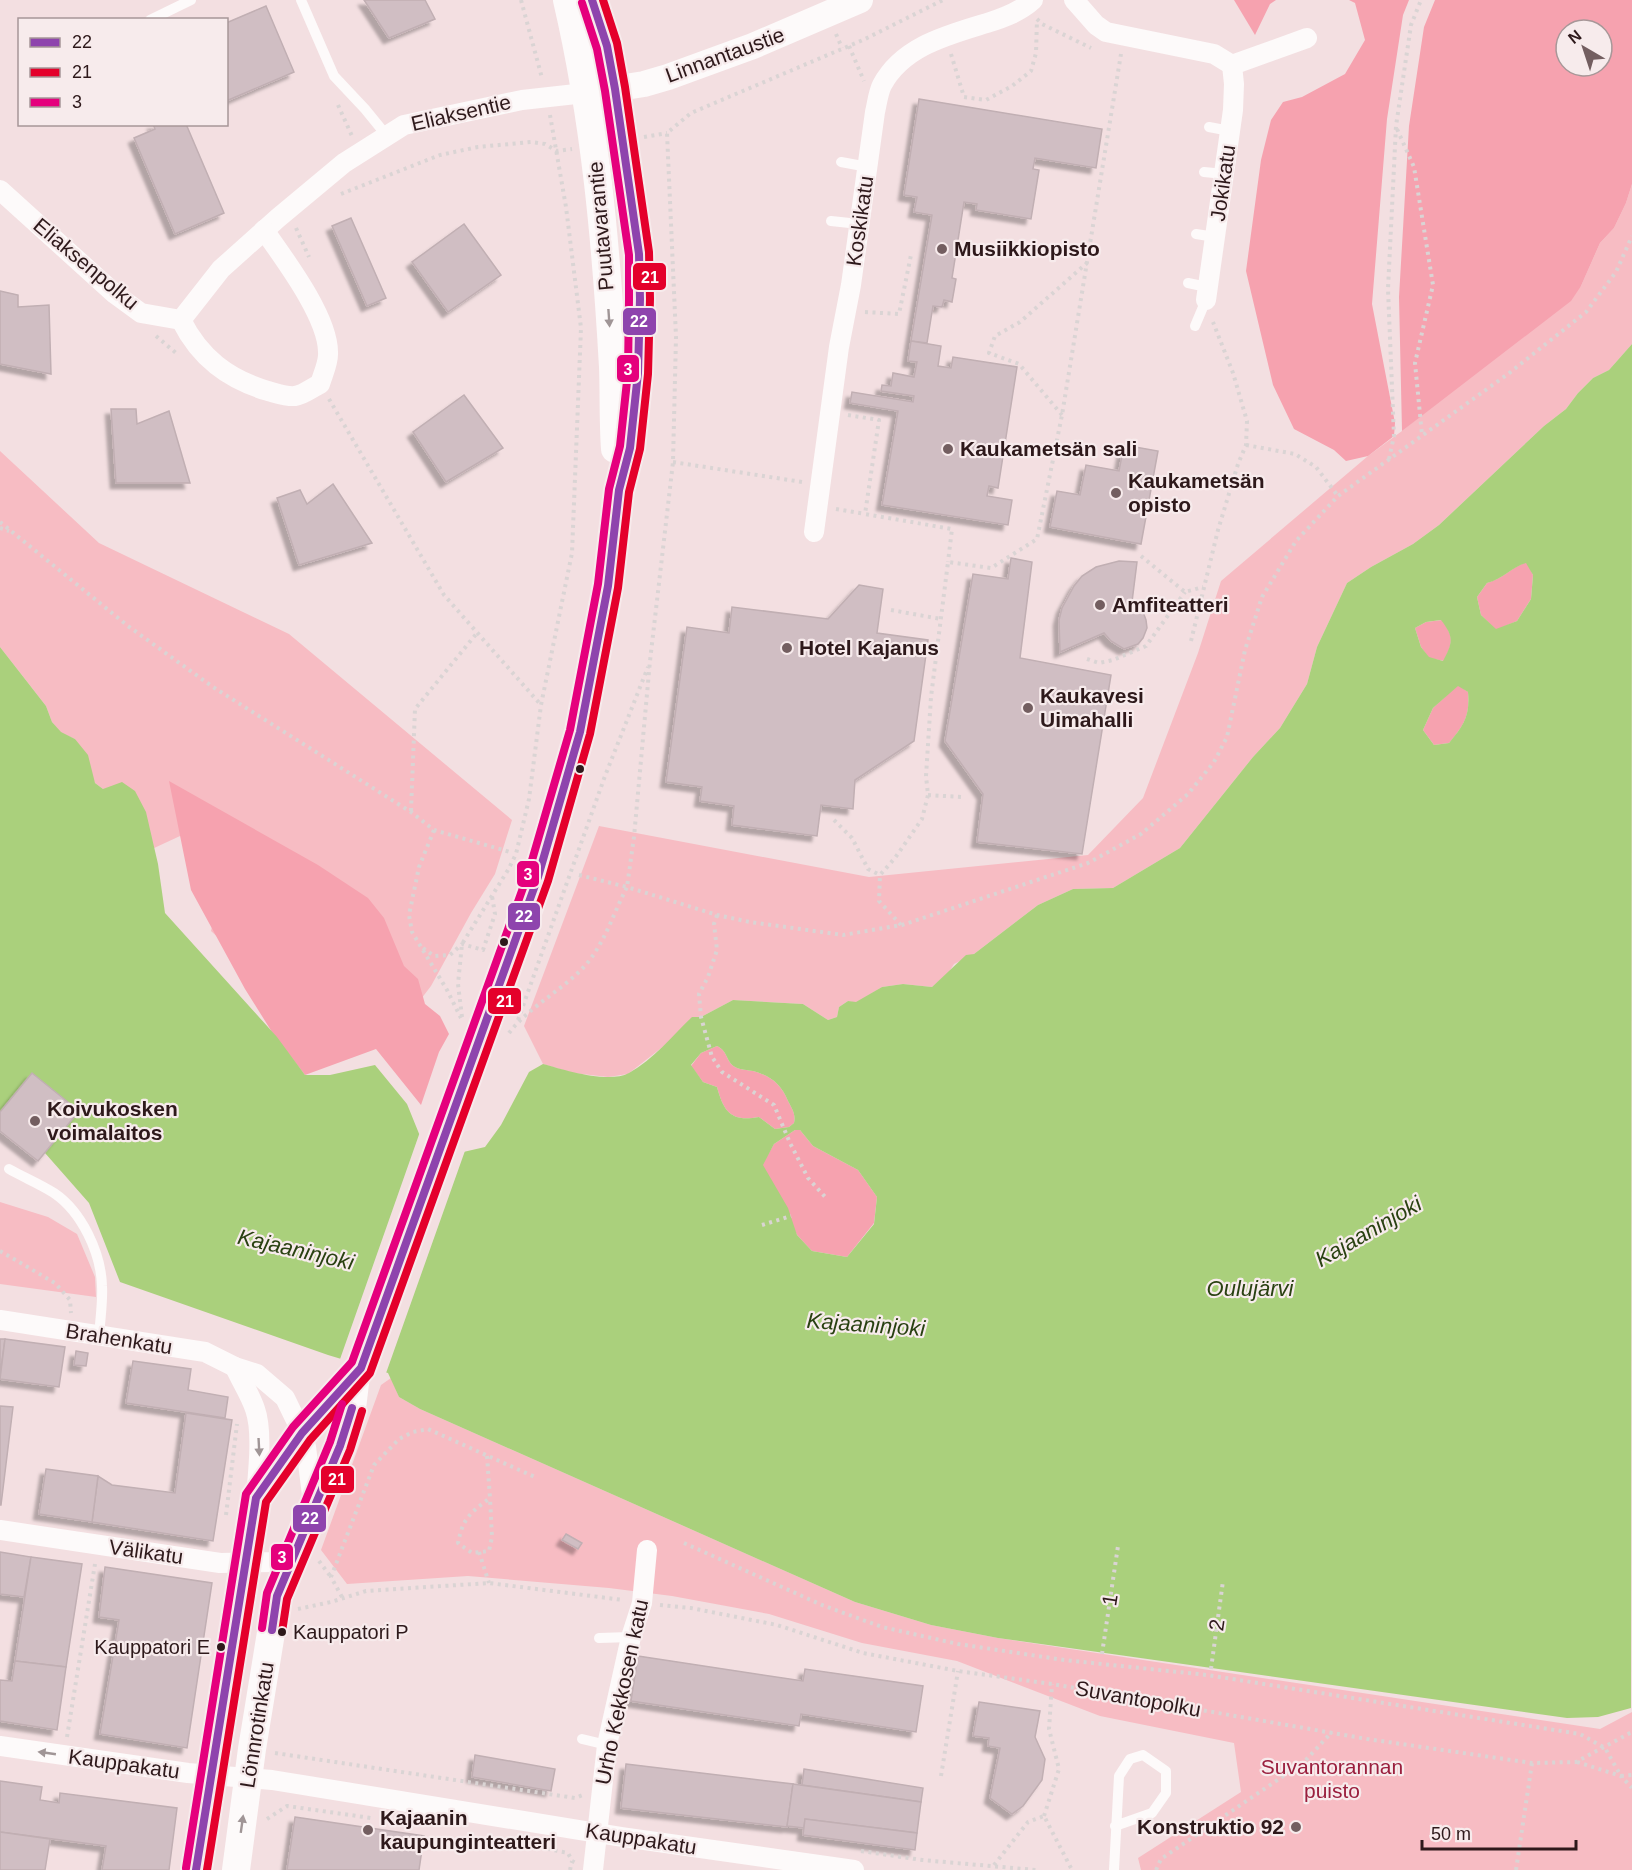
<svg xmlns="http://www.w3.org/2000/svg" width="1632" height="1870" viewBox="0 0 1632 1870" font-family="Helvetica,sans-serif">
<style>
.green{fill:#f7bcc3}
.forest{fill:#f6a2af;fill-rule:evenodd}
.water{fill:#aad07c;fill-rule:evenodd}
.pier{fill:#f3dfe1}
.building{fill:#d0bec3;stroke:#c1afb3;stroke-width:1.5;filter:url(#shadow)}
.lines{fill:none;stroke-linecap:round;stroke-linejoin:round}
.path{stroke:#dad4d4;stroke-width:4;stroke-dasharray:3 4.5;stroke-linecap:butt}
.service{stroke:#fdfafa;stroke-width:10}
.minor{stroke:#fdfafa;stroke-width:20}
.tertiary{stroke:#fdfafa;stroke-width:26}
.secondary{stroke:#fdfafa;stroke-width:28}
.bus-1-casing{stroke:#f7ebec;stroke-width:12}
.bus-2-casing{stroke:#f7ebec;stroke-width:12}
.bus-3-casing{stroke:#f7ebec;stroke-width:12}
.bus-1{stroke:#8e44ad;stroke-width:8}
.bus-2{stroke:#e4002b;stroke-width:8}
.bus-3{stroke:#e5007d;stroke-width:8}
.oneway{fill:#a09596}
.poi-dot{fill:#735e60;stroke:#f7ebec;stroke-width:2}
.bus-dot{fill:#2e191b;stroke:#f7ebec;stroke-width:2}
.labels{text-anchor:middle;stroke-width:4.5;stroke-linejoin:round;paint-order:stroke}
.bus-label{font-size:20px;fill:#2e191b;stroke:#f7ebec;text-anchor:start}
.street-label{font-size:21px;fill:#2e191b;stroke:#f7ebec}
.poi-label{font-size:21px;font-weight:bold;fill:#2e191b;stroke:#f7ebec;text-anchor:start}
.park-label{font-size:21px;fill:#9a1f3e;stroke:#f7ebec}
.water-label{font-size:22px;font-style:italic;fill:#294111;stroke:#f7ebec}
.line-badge{stroke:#f7ebec;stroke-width:2}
.badge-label{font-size:16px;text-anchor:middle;font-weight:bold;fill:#fff}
</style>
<defs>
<filter id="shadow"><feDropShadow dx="-5.5" dy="5.5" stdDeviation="1.5" flood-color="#0004"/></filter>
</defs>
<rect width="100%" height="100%" fill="#f3dfe1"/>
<g class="green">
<path d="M1632,184V344L1609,370L1593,378L1578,393L1566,409L1544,426L1439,525L1413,544L1371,567L1347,583L1317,647L1307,684L1280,728L1253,757L1180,848L1113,888L1073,889L1038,905L974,954L954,964L949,972L932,987L903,984L882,987L856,1003L848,1001L839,1007L837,1017L828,1020L803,1004L733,1000L701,1017L628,1074L608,1077L573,1073L543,1064L524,1026L599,826L869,877L1088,855L1143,798L1198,653L1221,581L1368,456L1402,431L1581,286L1600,243L1614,228L1626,203Z"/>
<path d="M0,451L99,543L289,634L512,820L495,874L471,913L431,986L398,1029L236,954L211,931L219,897L193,830L152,849L103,789L95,783L75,739L61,733L52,722L46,706L0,647Z"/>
<path d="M0,1202L48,1217L77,1234L95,1277L96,1297L0,1284Z"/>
<path d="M391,1378L399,1397L420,1409L855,1602L931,1625L998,1638L1600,1729L1632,1712V1870H1141L1138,1858L1241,1792L1234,1743L1100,1716L957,1661L862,1643L769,1614L672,1596L609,1588L468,1576L347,1584L321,1550L381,1385Z"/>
</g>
<g class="forest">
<path d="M1234,0H1276L1270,4L1255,35Z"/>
<path d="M1349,0H1409L1403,15L1387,119L1372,304L1395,423L1394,436L1368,456L1346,461L1334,450L1294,429L1273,385L1246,271L1261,160L1271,120L1283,102L1302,97L1345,74L1365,40L1355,3Z"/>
<path d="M1435,0H1632V184L1626,203L1614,228L1600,243L1581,286L1571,301L1402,431L1399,297L1409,126L1424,27ZM1566,30H1602V66H1566Z"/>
<path d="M1527,562L1533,575L1531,599L1517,621L1496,630L1481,615L1477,597L1487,583C1503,579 1512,567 1527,562Z"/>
<path d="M1442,620C1454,637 1453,642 1444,661L1429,658L1421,647L1415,628L1426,622Z"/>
<path d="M1458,685L1468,692C1470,716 1464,725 1449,743L1434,745L1423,730L1433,708Z"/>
<path d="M169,781L318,865L368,898L384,918L404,966L418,979L425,1004L440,1016L449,1034L439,1052L421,1105L376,1049L305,1075L272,1032L245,989L191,890Z"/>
<path d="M717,1046C728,1051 726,1062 735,1067C740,1070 748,1070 753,1071C771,1076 781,1084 788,1101C792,1109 796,1114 794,1123L789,1127L775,1129L759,1117C732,1122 724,1113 717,1087L703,1082L691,1066L701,1053Z"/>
<path d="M795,1130H800L813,1146L858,1170L877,1197L874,1223L847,1257L812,1251L797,1235L762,1165L774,1144Z"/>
</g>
<path class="water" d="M1632,344L1631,1708L1598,1717L1567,1718L998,1638L931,1625L855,1602L420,1409L399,1397L388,1373L328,1355L120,1282L89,1203L45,1153L0,1114V647L46,706L52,722L61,732L75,739L88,755L95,783L103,789L122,782L135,791L146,812L158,864L165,913L277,1037L305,1075H330L375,1065L407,1104L422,1141L446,1156L485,1147L501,1125L529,1072L543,1064C565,1070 608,1084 629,1073C653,1060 673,1035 692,1017H701L733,1000L803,1004L828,1020L837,1017L839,1007L848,1001L856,1002L882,987L903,984L932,987L966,955L974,954L1038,905L1073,889L1113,888L1180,848L1253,757L1280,728L1307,684L1317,647L1347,583L1371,567L1413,544L1439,525L1544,426L1566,409L1578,393L1593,378L1609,370ZM1526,563L1533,575L1531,599L1517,621L1496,629L1481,615L1477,597L1487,583C1503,579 1512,567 1526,563ZM1441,620C1454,637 1453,642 1443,661L1429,657L1421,647L1415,628L1426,622ZM1458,686L1468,692C1470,716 1464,725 1449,743L1434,745L1423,730L1433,708ZM717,1046C728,1051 726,1062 735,1067C740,1070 748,1070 753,1071C771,1076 781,1084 788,1101C792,1109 796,1114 794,1123L789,1127L775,1129L759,1117C732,1122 724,1113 717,1087L703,1082L691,1065L701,1053ZM795,1130H800L813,1146L858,1170L877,1197L874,1224L847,1257L812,1251L797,1235L788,1208L763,1165L774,1144Z"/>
<path class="pier" d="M421,1129L425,1139L447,1153L466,1148L385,1376L339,1362Z"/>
<g class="building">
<path d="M364,0H425L435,19L389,38Z"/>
<path d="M266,6L294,72L226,101V23Z"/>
<path d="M919,99L1102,129L1096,168L1035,158L1033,169L1039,170L1031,219L976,210L977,204L964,202L952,278L956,279L952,302L944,300L942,307L933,306L927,343L911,341L932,215L914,212L917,197L904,195Z"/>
<path d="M153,124H186L224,213L175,234L134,138L155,129Z"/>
<path d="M351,218L386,298L367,306L332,226Z"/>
<path d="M464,224L501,275L448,312L412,262Z"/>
<path d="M0,291L18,295V307L49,305L51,374L0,364Z"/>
<path d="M911,341L941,346L938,366L951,368L953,357L1017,367L998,488L989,486L987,496L1012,500L1008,525L882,505L898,411L850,403L852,392L913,402L914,396L881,391L882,385L891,386L893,373L914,377L917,362L908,361Z"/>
<path d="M464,395L503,448L446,482L413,432Z"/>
<path d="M111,409H136L137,424L169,411L190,483H116Z"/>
<path d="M1124,445L1158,451L1141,544L1050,527L1057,491L1080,495L1086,465L1119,471Z"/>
<path d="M333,484L372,543L299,565L277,498L300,490L307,504Z"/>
<path d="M1011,558L1032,562L1020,658L1111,675L1082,854L977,842L983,794L945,741L973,574L1008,579Z"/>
<path d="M1119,561L1137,562L1132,602L1142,609L1146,620L1147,628L1143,638L1138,644L1124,649L1111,641L1104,633L1060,652L1059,620L1062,608L1074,586L1082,576L1096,567Z"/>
<path d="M859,585L883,589L877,633L928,640L914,741L855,780L853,809L821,805L817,836L732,825L734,806L700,801L702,787L666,782L687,627L729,633L732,607L828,619Z"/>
<path d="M32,1073L79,1111L38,1161L0,1131V1112Z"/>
<path d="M0,1339H5L0,1375Z"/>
<path d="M5,1339L65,1347L59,1387L0,1379Z"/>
<path d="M76,1351L88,1353L86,1366L74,1365Z"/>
<path d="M133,1361L191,1369L188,1390L228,1397L225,1418L126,1403Z"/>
<path d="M0,1406L13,1407L1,1505H0Z"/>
<path d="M186,1413L232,1420L213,1541L92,1522L98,1476L112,1485L175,1493Z"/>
<path d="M46,1469L98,1476L92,1522L39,1514Z"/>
<path d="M566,1534L582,1543L578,1549L562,1540Z"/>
<path d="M0,1552L31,1557L24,1597L0,1594Z"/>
<path d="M31,1557L82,1564L66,1667L15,1661Z"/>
<path d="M105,1567L212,1583L187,1748L100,1734L119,1620L99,1617Z"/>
<path d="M638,1656L803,1681L805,1669L923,1686L916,1732L801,1714L799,1726L631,1701Z"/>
<path d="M15,1661L66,1667L57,1730L0,1721V1680L12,1681Z"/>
<path d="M979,1702L1040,1711L1035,1737L1045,1759L1042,1780L1023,1806L1012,1814L990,1798L1000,1748L988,1746L989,1738L973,1736Z"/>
<path d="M475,1755L555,1769L551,1791L472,1777Z"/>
<path d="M626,1764L793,1784L787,1827L621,1808Z"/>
<path d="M804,1769L923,1788L921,1802L802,1785Z"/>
<path d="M0,1781L42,1787L40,1800L59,1803L60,1793L177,1808L169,1870H102L106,1846L0,1832Z"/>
<path d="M793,1784L921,1802L917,1833L805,1819L804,1828L787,1826Z"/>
<path d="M295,1817L424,1836L419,1870H287Z"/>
<path d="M805,1819L917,1833L915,1850L803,1835Z"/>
<path d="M0,1832L50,1839L45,1870H0Z"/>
</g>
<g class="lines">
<g class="path">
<path d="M521,0L542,78"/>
<path d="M1037,19L1042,24L1091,48"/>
<path d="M836,34L842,48"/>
<path d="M849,46L864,81"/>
<path d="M951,54L964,97L986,100L1012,86L1031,71L1036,53L1037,20"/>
<path d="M338,105L352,136"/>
<path d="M1397,129L1414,167L1433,285L1415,363L1422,435"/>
<path d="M644,137L667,133"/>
<path d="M341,194L440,155L478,147L531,142L545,144L557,151L572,149"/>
<path d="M296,228L309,257"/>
<path d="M865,312L899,314L911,255"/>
<path d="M156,336L176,353"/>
<path d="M329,399L444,595L541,705"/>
<path d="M848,415L879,420L865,514L952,529L948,562"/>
<path d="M1062,415L1019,364L989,353L995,336L1020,322L1087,263"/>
<path d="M1246,445L1295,454L1316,467L1338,496"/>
<path d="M1389,459L1394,436L1388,289L1396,126L1411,25L1421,0"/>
<path d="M673,462L802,482"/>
<path d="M836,509L865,514"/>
<path d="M0,522L128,626L213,687L411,812L434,830L510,852"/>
<path d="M0,528L9,531"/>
<path d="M1141,556L1185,592L1203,587"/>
<path d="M891,610L941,619"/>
<path d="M1191,641L1218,530L1238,464L1246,445L1247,421L1233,373L1213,322"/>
<path d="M1087,659L1099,663L1113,660L1146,646L1185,592"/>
<path d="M928,795L961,797"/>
<path d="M411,811L415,709L477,633"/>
<path d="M834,820L852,838L868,869L880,875"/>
<path d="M434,830L419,867L409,915L412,932L447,990L461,1018"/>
<path d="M579,875L627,887L634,837L650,661L673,462L676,337L667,133L691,113L863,40L943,0"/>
<path d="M717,915L714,924L717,950L708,977L699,994L701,1017L712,1057L722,1072L774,1105L790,1143L808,1178L827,1199"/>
<path d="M901,925L879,901L880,875L895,858L922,819L928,795L926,776L931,697L948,562L991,568L1037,539L1062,415L1121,54"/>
<path d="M423,948L434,956L450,955L462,944L483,950L495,914L492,896"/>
<path d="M462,1017L458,984L462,944L508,870L516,854L529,799L541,705L572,553L581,328L566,207L550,115"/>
<path d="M518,1020L605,776L648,667"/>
<path d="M509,1033C528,1008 559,992 582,969C604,946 613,914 627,887L717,915L750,922L843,935L902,925L1088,863L1141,834L1188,794L1214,762L1227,737L1245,650L1262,597L1296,541L1338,496L1508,374L1586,312L1616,272L1632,236"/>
<path d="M762,1225L791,1216"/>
<path d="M0,1251L55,1283L70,1300L71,1313"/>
<path d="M487,1456L490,1498C470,1513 463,1518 458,1543L472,1553L489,1551L492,1537L490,1498"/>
<path d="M226,1515L237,1424"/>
<path d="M684,1543L822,1605L882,1627L958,1644L1064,1660L1207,1675L1580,1734L1605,1748L1621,1776L1632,1775"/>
<path d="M479,1552L489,1583"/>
<path d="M319,1561L331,1577"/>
<path d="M342,1597L331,1577L374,1465L399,1439L413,1432L428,1429L535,1477"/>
<path d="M660,1605L691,1608L777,1625L863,1653L958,1671L1052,1684L1367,1739L1532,1763L1576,1762L1632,1732"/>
<path d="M298,1609L331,1602L366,1591L489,1583L623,1600"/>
<path d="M1102,1654L1118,1546"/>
<path d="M1211,1669L1223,1581"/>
<path d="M67,1737L95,1564"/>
<path d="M275,1753L575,1798L583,1795"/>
<path d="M1577,1762L1621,1776L1632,1788"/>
<path d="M941,1776L958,1671"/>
<path d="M1044,1816L1059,1769L1049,1729L1052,1684"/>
<path d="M267,1819L287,1806L371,1818"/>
<path d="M503,1840L568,1853L572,1861L576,1863"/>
<path d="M861,1851L922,1860L1036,1870"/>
<path d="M994,1865L1028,1822L1044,1816L1072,1870"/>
<path d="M570,1870L572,1861"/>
<path d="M1156,1870L1161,1859L1304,1762L1332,1732"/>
<path d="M1516,1870L1532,1763"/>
</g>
<g class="service">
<path d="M301,0L334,76L365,109L387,136"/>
<path d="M150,20L191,0"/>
<path d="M1209,127L1230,131"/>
<path d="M841,162L868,167"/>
<path d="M1204,172L1224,174"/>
<path d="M831,221L859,224"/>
<path d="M1196,234L1215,237"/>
<path d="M1188,283L1207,287"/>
<path d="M1195,326L1206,300"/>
<path d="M9,1169C23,1177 40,1184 54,1193C82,1212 101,1253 102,1286C103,1302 100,1320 99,1337"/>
<path d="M599,1638L631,1637"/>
<path d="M582,1739L607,1745"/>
<path d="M1114,1870L1119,1776L1130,1759L1143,1755L1166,1771V1793L1152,1813L1115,1826"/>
</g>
<g class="minor">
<path d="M1074,0L1096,25L1106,32L1214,54L1232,65L1307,38"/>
<path d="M0,190L115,294L141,313L181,320"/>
<path d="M1206,300L1233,110L1234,84L1232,65"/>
<path d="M181,320L221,269L278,218L344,163L404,125L522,100L585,93"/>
<path d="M181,320C200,358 228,379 268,391C276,393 287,397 295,396C303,395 313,387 320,384C323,374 329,362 328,352C328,317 285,260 264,230"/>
<path d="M814,532L839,347L851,285L875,112C877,104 878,93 882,85C903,46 948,35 987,23C1003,18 1020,12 1033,0"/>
<path d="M0,1320L205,1352L235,1367L257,1374L285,1398L302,1433L306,1447L313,1503"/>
<path d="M235,1367C241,1381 250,1394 255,1409C263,1431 258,1473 256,1497"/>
<path d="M0,1530L220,1563L272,1562L292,1556"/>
<path d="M0,1746L188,1773L272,1780L622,1837L854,1870"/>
<path d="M593,1870L607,1745L631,1637L642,1603L647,1550"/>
</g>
<path class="tertiary" d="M594,92L644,84L668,77L753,46L860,0"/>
<g class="secondary">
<path d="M567,0C595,120 606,243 613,367C614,394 613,421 615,449"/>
<path d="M196,1870L256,1498L302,1433L361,1368L538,877L580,732L608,586L619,490L630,448L638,373L640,299L639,254L615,89L607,46L592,0"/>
<path d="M236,1870L252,1749L277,1596L340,1446L352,1408L356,1375"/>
</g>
<defs>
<g id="bus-1">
<path d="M272,1630L277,1596L340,1446L352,1408"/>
<path d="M196,1870L256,1498L302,1433L361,1368L538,877L580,732L608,586L619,490L630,448L638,373L640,299L639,254L615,89L607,46L592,0"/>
</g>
<g id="bus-2">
<path d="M282,1632L287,1599L350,1450L362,1411"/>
<path d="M207,1870L266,1502L310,1440L370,1373L548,881L590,734L618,588L629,492L640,449L648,374L650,299L649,252L625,87L617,43L603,0"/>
</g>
<g id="bus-3">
<path d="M262,1628L267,1593L330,1442L342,1404"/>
<path d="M186,1868L246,1494L293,1427L352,1362L528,874L570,730L598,584L609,489L620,446L628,372L629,299V255L605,91L597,49L582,3"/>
</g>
</defs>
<use href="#bus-1" class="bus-1-casing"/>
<use href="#bus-2" class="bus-2-casing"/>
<use href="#bus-3" class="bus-3-casing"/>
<use href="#bus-1" class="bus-1"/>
<use href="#bus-2" class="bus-2"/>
<use href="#bus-3" class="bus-3"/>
</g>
<defs><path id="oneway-solid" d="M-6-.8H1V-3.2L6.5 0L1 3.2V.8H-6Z" transform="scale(1.5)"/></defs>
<g class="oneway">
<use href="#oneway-solid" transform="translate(609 318) rotate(86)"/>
<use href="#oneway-solid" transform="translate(259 1447) rotate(87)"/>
<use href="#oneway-solid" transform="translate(47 1753) rotate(-172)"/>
<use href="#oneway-solid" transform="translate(242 1824) rotate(-82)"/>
</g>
<g class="poi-dot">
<circle cx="942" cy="249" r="6"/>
<circle cx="948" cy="449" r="6"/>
<circle cx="1116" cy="493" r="6"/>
<circle cx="1100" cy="605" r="6"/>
<circle cx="787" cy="648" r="6"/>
<circle cx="1028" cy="708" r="6"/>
<circle cx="35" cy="1121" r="6"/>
<circle cx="1296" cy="1827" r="6"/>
<circle cx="368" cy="1830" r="6"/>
</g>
<g class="bus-dot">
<circle cx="580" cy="769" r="5"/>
<circle cx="504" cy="942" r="5"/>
<circle cx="282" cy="1632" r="5"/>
<circle cx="221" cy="1647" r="5"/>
</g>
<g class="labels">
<g class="bus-label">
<text x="293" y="1639">Kauppatori P</text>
<text x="210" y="1654" text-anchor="end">Kauppatori E</text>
</g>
<g class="street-label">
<text transform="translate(725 55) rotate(-20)" y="7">Linnantaustie</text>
<text transform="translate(461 113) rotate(-13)" y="7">Eliaksentie</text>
<text transform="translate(1223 183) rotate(-82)" y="7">Jokikatu</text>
<text transform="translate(860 221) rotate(-82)" y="7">Koskikatu</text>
<text transform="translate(601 226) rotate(-95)" y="7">Puutavarantie</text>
<text transform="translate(86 264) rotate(40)" y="7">Eliaksenpolku</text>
<text transform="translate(119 1339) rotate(9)" y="7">Brahenkatu</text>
<text transform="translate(146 1552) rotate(8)" y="7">Välikatu</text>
<text transform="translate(1110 1600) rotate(-81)" y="7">1</text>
<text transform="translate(1217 1625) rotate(-82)" y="7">2</text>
<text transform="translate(622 1692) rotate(-78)" y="7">Urho Kekkosen katu</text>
<text transform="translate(1138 1699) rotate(10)" y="7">Suvantopolku</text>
<text transform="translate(257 1725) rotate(-81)" y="7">Lönnrotinkatu</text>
<text transform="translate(124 1764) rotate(8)" y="7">Kauppakatu</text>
<text transform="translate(641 1839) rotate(9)" y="7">Kauppakatu</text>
</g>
<g class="poi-label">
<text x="954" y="256">Musiikkiopisto</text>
<text x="960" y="456">Kaukametsän sali</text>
<text x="1128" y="488">Kaukametsän<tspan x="1128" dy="24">opisto</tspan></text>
<text x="1112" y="612">Amfiteatteri</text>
<text x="799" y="655">Hotel Kajanus</text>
<text x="1040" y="703">Kaukavesi<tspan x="1040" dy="24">Uimahalli</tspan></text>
<text x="47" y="1116">Koivukosken<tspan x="47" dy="24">voimalaitos</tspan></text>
<text x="380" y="1825">Kajaanin<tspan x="380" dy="24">kaupunginteatteri</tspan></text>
<text x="1284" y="1834" text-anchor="end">Konstruktio 92</text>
</g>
<g class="park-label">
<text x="1332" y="1774">Suvantorannan<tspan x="1332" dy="24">puisto</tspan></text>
</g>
<g class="water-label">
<text transform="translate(1368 1231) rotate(-30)" y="8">Kajaaninjoki</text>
<text transform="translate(296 1249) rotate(13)" y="8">Kajaaninjoki</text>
<text x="1250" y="1296">Oulujärvi</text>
<text transform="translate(866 1324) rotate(4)" y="8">Kajaaninjoki</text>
</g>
</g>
<g class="line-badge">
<rect x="632" y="262" width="35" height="29" rx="6" fill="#e4002b"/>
<rect x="622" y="307" width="35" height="29" rx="6" fill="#8e44ad"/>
<rect x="616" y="354" width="24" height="29" rx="6" fill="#e5007d"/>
<rect x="516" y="860" width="24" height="28" rx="6" fill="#e5007d"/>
<rect x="507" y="902" width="34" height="29" rx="6" fill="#8e44ad"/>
<rect x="487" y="987" width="35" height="28" rx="6" fill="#e4002b"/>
<rect x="320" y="1465" width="35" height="29" rx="6" fill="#e4002b"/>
<rect x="292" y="1504" width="35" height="29" rx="6" fill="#8e44ad"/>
<rect x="270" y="1543" width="24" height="28" rx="6" fill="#e5007d"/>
</g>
<g class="badge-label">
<text x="650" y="283">21</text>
<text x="639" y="327">22</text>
<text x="628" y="375">3</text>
<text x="528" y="880">3</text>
<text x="524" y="922">22</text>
<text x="505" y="1007">21</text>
<text x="337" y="1485">21</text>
<text x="310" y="1524">22</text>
<text x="282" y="1563">3</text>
</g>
<rect x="18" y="18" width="210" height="108" fill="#f7ebec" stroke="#a79798" stroke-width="1.5"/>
<rect x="30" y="38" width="30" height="9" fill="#8e44ad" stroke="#a79798" stroke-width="1.5"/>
<text x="72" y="48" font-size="18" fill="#2e191b">22</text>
<rect x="30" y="68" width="30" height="9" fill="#e4002b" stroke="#a79798" stroke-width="1.5"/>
<text x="72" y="78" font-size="18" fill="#2e191b">21</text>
<rect x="30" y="98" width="30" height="9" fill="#e5007d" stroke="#a79798" stroke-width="1.5"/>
<text x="72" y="108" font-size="18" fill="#2e191b">3</text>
<g transform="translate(1584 48) rotate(321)"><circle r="28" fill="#f7ebec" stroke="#a79798" stroke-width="1.5"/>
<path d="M0-4.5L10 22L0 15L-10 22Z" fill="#735e60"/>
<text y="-9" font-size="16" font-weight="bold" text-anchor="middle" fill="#2e191b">N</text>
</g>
<path d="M1422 1840v9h154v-9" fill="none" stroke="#2e191b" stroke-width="3"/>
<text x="1431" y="1840" font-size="18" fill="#2e191b" stroke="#f7ebec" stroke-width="4.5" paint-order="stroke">50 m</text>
</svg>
